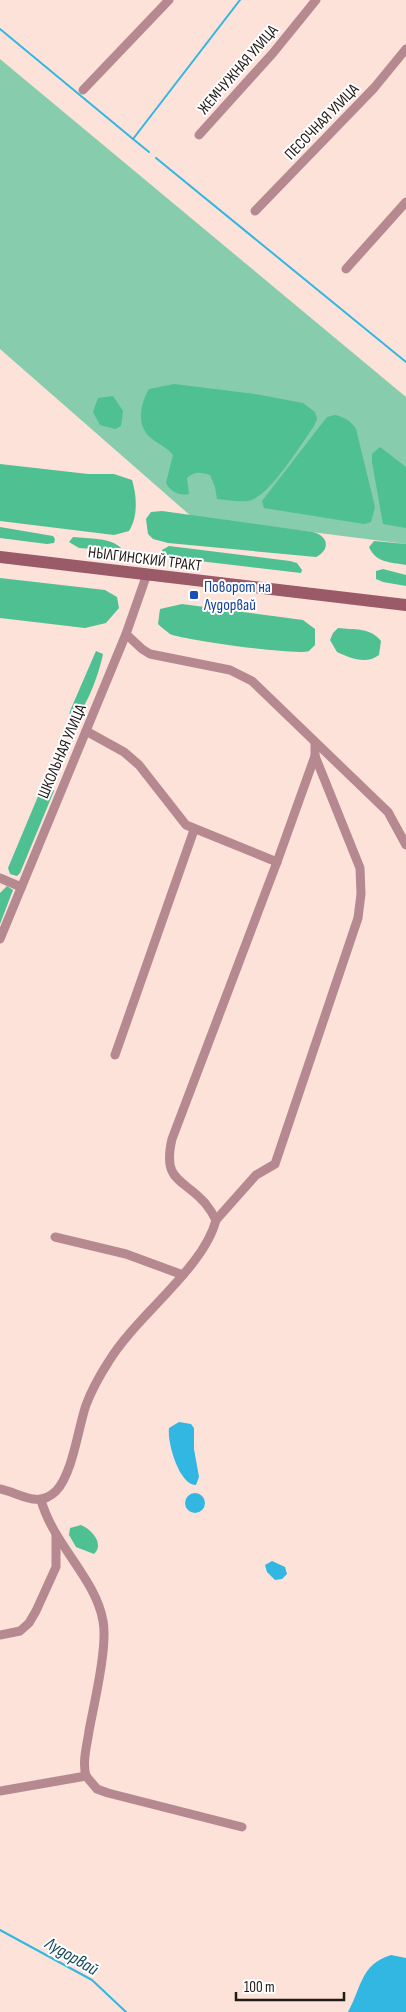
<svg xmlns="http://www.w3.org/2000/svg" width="406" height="2012" viewBox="0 0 406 2012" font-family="'Sofia Sans Condensed',sans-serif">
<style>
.green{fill:#87ccac}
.forest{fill:#4ec092}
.water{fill:#31b7e1}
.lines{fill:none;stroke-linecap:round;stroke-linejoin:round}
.stream{stroke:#31b7e1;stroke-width:2}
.minor{stroke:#b68991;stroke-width:9}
.secondary{stroke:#9a5a67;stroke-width:12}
.transit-dot{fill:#1a4fb4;stroke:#fff;stroke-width:2}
.labels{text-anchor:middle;stroke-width:4;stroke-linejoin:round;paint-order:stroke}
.street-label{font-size:16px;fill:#221a16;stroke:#fff}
.transit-label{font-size:16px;fill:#164399;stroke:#fff;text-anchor:start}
.water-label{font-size:18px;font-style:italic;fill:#144a5b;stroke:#fff}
</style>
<rect width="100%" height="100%" fill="#fce2d9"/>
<path class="green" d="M0,59L406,397V544L192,517L0,349Z"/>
<g class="forest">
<path d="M174,384L255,394L303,403L315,412L317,419L314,426C301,444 269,498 248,501C239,502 227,500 217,499L215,487L210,475C200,472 195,471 187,478L189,494C179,496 171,492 166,483L173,455C167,447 158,444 151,438C135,425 141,403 149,389Z"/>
<path d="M113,396L123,411L121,426L115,429L100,425L93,412L98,398Z"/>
<path d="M335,415C344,417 351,421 356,429L375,507L371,522L364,524L264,508L262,501L327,417Z"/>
<path d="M380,447L406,467V528L383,524L372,462V454Z"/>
<path d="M0,464L88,474H114L132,480C137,496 138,517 129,531L114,535L0,521Z"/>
<path d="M162,511L313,532C328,536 331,549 316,557L168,543L153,539L148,534L146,519L151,512Z"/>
<path d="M0,527L53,536L55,539L54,543L47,544L0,538Z"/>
<path d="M73,537C89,539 110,537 121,548L119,551L79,548L69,542Z"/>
<path d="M374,541L406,544V565C390,562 376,563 369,547Z"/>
<path d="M169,546L290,561L297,563L302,570L301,573L174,558L163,553L162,550Z"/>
<path d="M383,569L406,575V586L383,582L376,579V571Z"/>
<path d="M0,578L105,590L117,597L119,608L106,623L85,628L0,618Z"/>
<path d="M182,604L303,620L315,629V645C313,647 311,649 309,651C298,656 183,640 170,634C166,631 161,627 158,624L160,609Z"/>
<path d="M338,628C354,630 370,627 381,641L379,655C366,665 350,658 337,652L330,640L333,633Z"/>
<path d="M96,651L103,654C100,670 86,712 72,720L69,718L70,711Z"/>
<path d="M44,788H51L54,791L20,873L17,876L10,874L8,868L39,794Z"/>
<path d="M7,886L13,890L0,924V893Z"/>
<path d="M81,1525C91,1529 105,1544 94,1554L76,1547L69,1535L70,1528Z"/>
</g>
<g class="water">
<path d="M179,1422L191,1424L194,1428V1449L199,1477L196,1485C179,1485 167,1442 169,1428Z"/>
<circle cx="195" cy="1503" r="10"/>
<path d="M272,1561L285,1567L287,1574L282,1579L275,1580L267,1572L265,1565Z"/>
<path d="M391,1955L406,1958V2012H348C362,1987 360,1965 391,1955Z"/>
</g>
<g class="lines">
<g class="stream">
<path d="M0,29L133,139L240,0"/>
<path d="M133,139L149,152"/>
<path d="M156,158L406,362"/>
<path d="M0,1930L92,1980L126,2012"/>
</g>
<g class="minor">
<path d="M83,90L169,0"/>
<path d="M199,135L273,53L316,0"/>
<path d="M255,211L374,88L406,49"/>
<path d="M346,269L406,202"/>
<path d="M126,634L142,649L150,654L230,670L252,681L388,812L406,845"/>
<path d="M86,731L124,752L139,765L186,825L277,862"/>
<path d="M0,878L21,887"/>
<path d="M0,939L126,634L147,574"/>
<path d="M115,1055L194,830"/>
<path d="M216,1220L256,1175L275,1164L358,918L361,894L360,868L315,756V742"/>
<path d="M55,1237L126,1254L183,1275"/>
<path d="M0,1489C20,1493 38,1509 56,1491C73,1473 78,1428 86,1405C92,1389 100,1375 109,1361C137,1315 204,1268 216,1220C213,1214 209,1208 205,1203C183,1178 162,1182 172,1139L277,862L315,756"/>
<path d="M41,1500C53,1544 96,1579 103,1621C108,1646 94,1704 89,1731C87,1746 82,1761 86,1776"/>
<path d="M0,1635L20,1631L29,1623L36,1611L56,1567V1535"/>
<path d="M0,1791L86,1776L97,1789L108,1793L242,1827"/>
</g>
<path class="secondary" d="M0,557L406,605"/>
</g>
<rect class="transit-dot" x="189" y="590" width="10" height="10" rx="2.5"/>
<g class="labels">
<g class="street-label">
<text transform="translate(237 69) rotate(-49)" y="6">ЖЕМЧУЖНАЯ УЛИЦА</text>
<text transform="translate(321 121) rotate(-46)" y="6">ПЕСОЧНАЯ УЛИЦА</text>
<text transform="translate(145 558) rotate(7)" y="6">НЫЛГИНСКИЙ ТРАКТ</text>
<text transform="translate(61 751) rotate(-67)" y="6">ШКОЛЬНАЯ УЛИЦА</text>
</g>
<g class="transit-label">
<text x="204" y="592">Поворот на<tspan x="204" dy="18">Лудорвай</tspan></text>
</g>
<g class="water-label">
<text transform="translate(72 1956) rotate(30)" y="6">Лудорвай</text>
</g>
</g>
<path d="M236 1992v8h108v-8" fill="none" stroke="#221a16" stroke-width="2.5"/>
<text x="244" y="1992" font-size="15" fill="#221a16" stroke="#ffffff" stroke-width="4" paint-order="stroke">100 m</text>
</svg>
